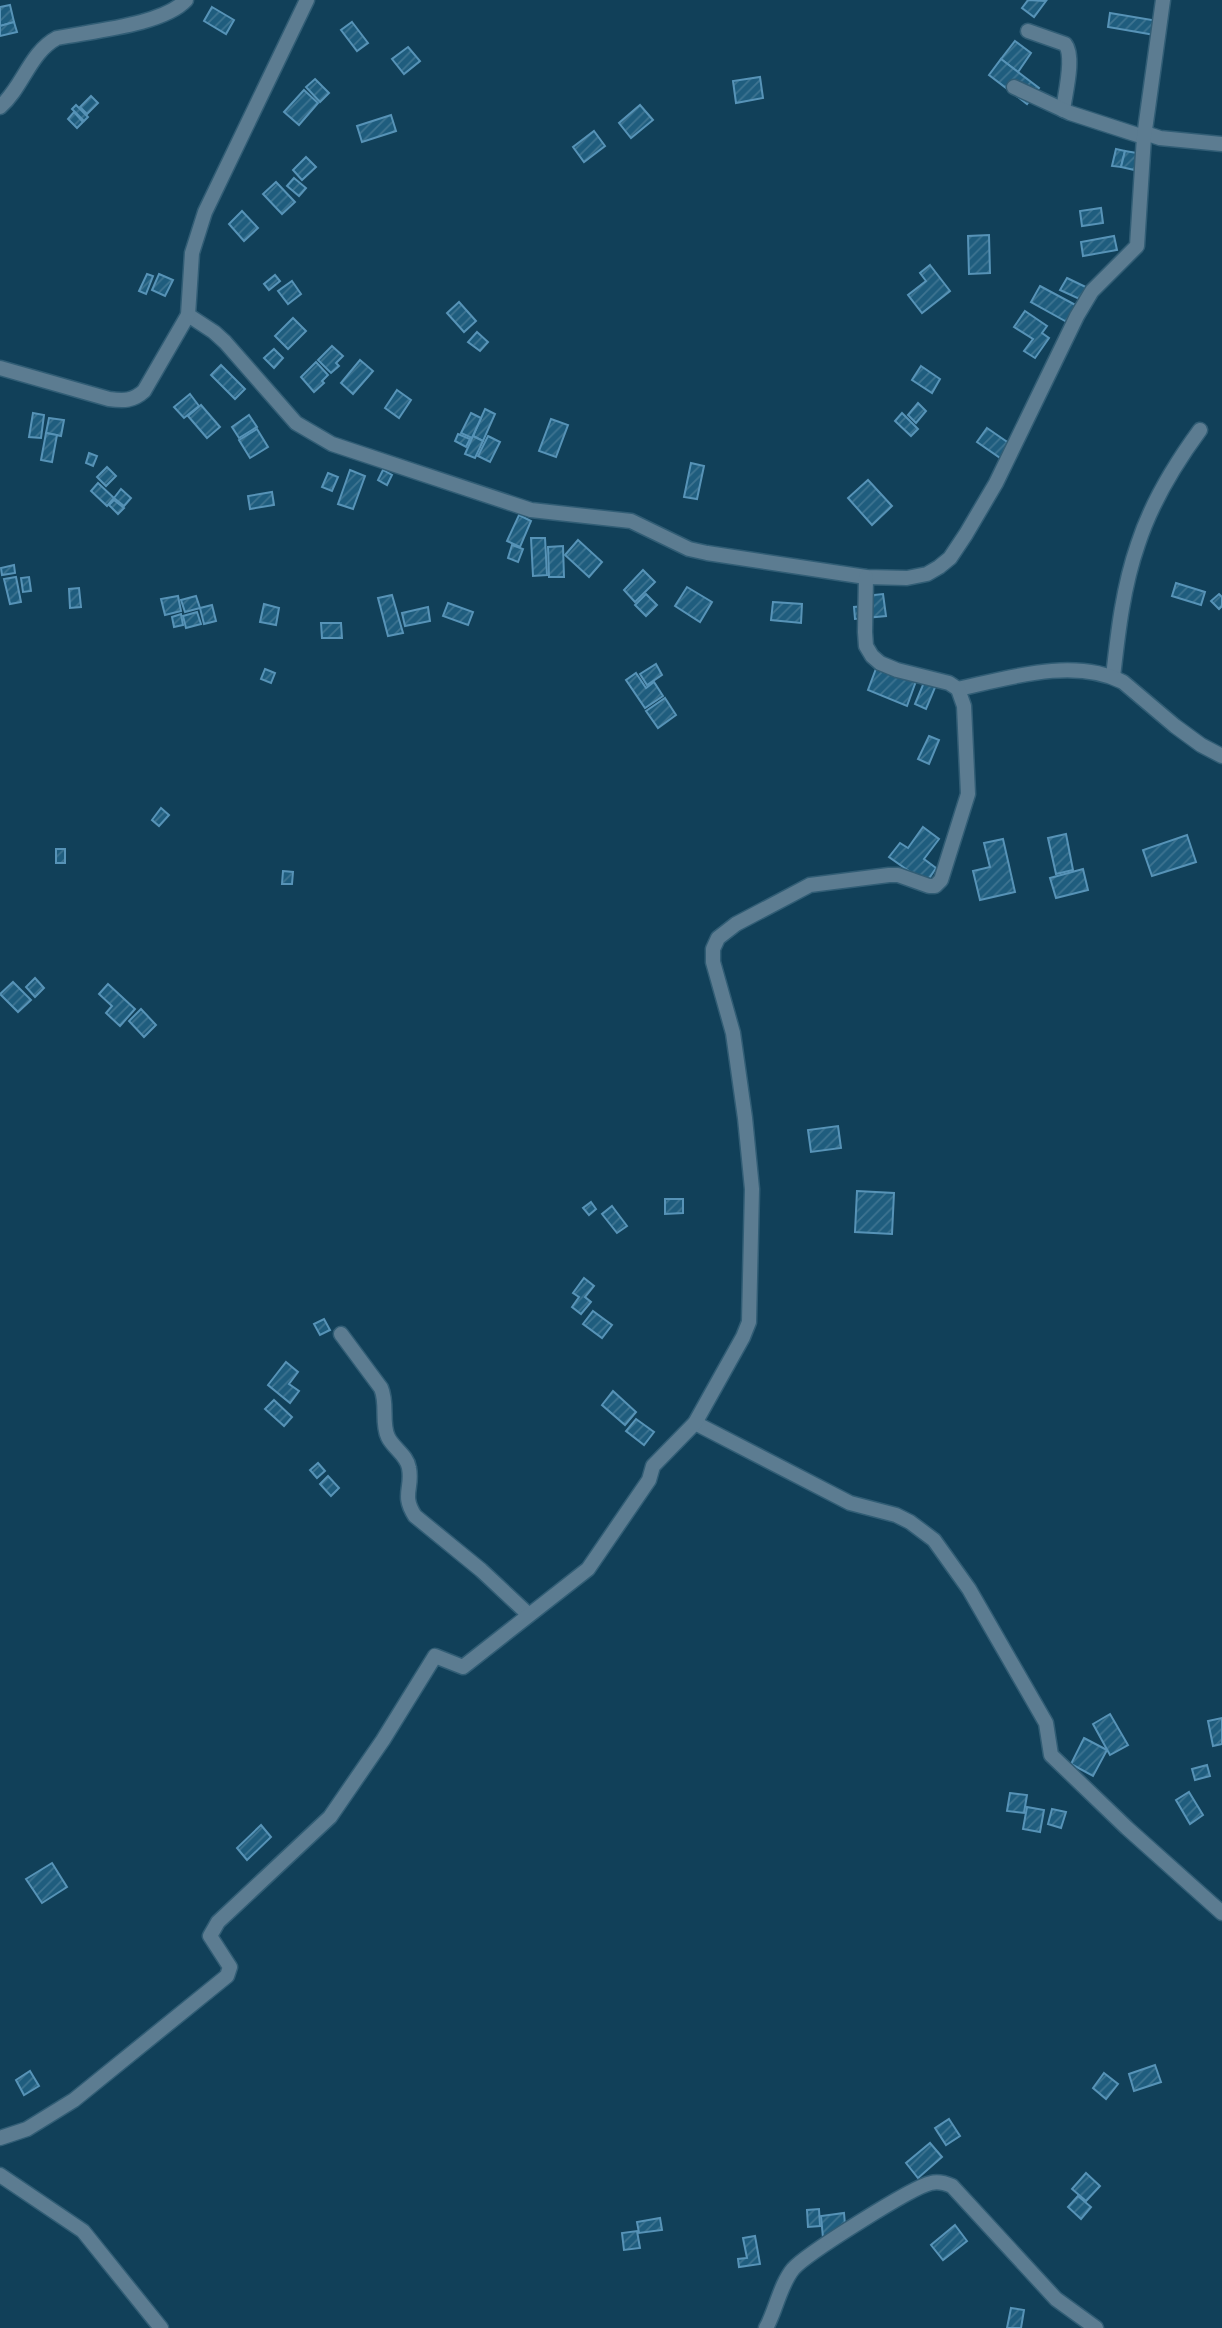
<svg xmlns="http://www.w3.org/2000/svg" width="1222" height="2328" viewBox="0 0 1222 2328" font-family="Manrope,sans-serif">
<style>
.building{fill:url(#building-hatch);stroke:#5793b7;stroke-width:2}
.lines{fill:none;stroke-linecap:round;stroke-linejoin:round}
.minor-casing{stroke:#315d75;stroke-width:17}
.minor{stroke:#5c7c91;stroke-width:14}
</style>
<defs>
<pattern id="building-hatch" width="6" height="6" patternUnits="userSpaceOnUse" patternTransform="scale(1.75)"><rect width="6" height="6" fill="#1f5d7e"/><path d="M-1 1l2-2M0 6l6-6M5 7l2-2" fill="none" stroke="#3e7491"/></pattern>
</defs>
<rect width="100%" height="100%" fill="#114059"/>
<g class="building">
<path d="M1028,0L1046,1L1034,17L1022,8Z"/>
<path d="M10,5L14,22L0,26V7Z"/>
<path d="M212,7L234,20L226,34L204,21Z"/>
<path d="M1110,13L1158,21L1155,35L1108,27Z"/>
<path d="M14,22L17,32L0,36V26Z"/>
<path d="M352,22L368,43L357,51L341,30Z"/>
<path d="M1015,41L1031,53L1018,72L1001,59Z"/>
<path d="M408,47L420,61L404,74L392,59Z"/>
<path d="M1001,59L1039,88L1027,104L989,75Z"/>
<path d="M760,77L763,98L736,103L733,81Z"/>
<path d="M315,79L329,93L320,102L306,87Z"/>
<path d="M304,90L318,103L299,125L284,112Z"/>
<path d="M91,96L98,103L87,114L80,107Z"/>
<path d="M76,105L88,117L84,121L72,109Z"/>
<path d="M640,105L653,120L631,138L619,123Z"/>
<path d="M74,112L83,122L77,128L68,119Z"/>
<path d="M391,115L396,131L362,142L357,126Z"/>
<path d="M594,131L605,146L584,162L573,147Z"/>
<path d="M1116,149L1125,151L1121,167L1112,166Z"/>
<path d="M1125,151L1143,154L1139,171L1121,167Z"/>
<path d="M306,157L316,167L302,180L293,170Z"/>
<path d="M294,178L306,188L299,196L287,186Z"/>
<path d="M276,182L295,202L282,214L263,194Z"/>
<path d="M1101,208L1103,223L1082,226L1080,211Z"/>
<path d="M242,211L258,228L244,241L229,224Z"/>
<path d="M989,235L990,273L969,274L968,236Z"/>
<path d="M1114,236L1117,250L1083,256L1081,242Z"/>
<path d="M930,265L950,291L922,313L908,295L926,281L920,273Z"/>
<path d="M147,274L153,276L146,294L139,291Z"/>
<path d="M159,274L173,280L165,296L152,290Z"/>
<path d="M275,275L280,281L269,290L264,284Z"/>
<path d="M1067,278L1092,290L1086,302L1060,290Z"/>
<path d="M292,281L301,294L288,304L278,291Z"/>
<path d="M1040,286L1083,309L1074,326L1031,302Z"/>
<path d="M459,302L476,321L464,332L447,313Z"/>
<path d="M1025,311L1047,326L1042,333L1049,338L1035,358L1024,351L1033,339L1014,327Z"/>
<path d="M293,318L306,331L288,349L275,336Z"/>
<path d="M477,332L488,342L480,351L468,342Z"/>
<path d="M332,346L343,356L336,363L339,366L331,373L318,360Z"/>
<path d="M274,349L283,358L274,368L264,358Z"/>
<path d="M360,360L373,371L353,394L341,383Z"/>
<path d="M316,362L328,375L322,381L324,383L314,392L301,377Z"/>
<path d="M221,365L245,389L235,399L211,375Z"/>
<path d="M921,366L940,379L932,393L912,380Z"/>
<path d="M397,390L411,400L399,418L385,408Z"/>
<path d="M190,394L199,406L184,418L174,407Z"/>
<path d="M918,403L926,411L916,423L908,415Z"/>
<path d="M201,405L220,427L207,438L188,416Z"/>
<path d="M485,409L495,414L483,441L473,436Z"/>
<path d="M33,413L44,415L41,438L29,437Z"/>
<path d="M471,413L481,418L472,438L461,433Z"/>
<path d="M902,413L918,429L911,436L895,421Z"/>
<path d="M249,415L257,427L239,438L232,427Z"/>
<path d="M49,418L64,420L61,436L46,433Z"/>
<path d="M551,419L568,425L556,457L539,451Z"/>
<path d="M987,428L1016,448L1006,462L977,442Z"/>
<path d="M257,429L268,447L250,458L239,440Z"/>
<path d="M46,433L57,435L52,462L41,460Z"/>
<path d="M458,434L470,439L466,447L455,441Z"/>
<path d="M473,436L483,441L475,458L465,454Z"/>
<path d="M488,436L500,442L490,462L478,456Z"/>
<path d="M89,453L97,456L93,466L86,463Z"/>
<path d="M691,463L704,466L697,499L684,497Z"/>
<path d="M107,467L116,476L106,486L97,477Z"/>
<path d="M350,470L365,476L353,509L338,504Z"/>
<path d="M383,470L392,475L387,485L378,480Z"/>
<path d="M328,473L338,477L332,491L322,487Z"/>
<path d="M868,480L892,506L872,525L848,498Z"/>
<path d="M98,483L114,498L107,506L91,491Z"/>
<path d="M121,489L131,498L124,506L114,498Z"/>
<path d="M272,492L274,505L250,509L248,496Z"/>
<path d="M114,500L124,508L118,514L109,505Z"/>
<path d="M519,515L531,521L520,547L507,541Z"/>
<path d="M531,538H545L547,575L533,576Z"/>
<path d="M578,540L602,562L589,577L565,555Z"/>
<path d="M512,545L523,549L518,562L508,558Z"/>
<path d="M563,546L564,577H549L548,547Z"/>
<path d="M14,565L15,573L2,575L1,568Z"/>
<path d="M643,570L655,582L635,602L624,590Z"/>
<path d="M16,577L21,602L10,604L4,579Z"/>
<path d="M29,577L31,591L23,592L21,578Z"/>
<path d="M1176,583L1205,592L1201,605L1172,596Z"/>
<path d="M687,587L712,602L700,622L675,606Z"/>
<path d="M79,588L81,607L70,608L69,589Z"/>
<path d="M646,594L657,605L646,616L635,605Z"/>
<path d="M883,594L886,616L855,619L854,607L866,606L865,596Z"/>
<path d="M1219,594L1222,597V606L1219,609L1211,601Z"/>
<path d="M392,595L403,633L388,636L378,598Z"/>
<path d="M178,596L181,611L165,615L161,599Z"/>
<path d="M196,596L200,608L185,612L181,600Z"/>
<path d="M773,602L802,604L801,623L771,620Z"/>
<path d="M448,603L473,612L468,625L443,616Z"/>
<path d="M264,604L279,608L276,625L260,622Z"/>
<path d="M212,605L216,621L204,624L200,608Z"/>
<path d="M428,607L430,621L405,626L402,613Z"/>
<path d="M197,612L201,624L186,628L183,616Z"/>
<path d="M181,614L183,625L174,627L172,617Z"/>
<path d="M321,623H341L342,638H322Z"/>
<path d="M656,664L662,675L647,685L640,674Z"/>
<path d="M877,666L916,681L907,706L868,690Z"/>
<path d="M265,669L275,673L271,683L261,679Z"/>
<path d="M636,673L646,688L654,682L663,696L645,708L626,680Z"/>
<path d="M925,680L936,685L926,709L915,704Z"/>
<path d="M665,698L676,715L658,728L646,711Z"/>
<path d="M929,736L939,740L929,764L918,759Z"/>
<path d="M161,808L169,815L159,826L152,820Z"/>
<path d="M923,827L939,839L924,859L936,868L926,883L889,857L900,843L908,848Z"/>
<path d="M1066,834L1073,870L1056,874L1048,838Z"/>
<path d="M1187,835L1196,862L1152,876L1143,850Z"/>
<path d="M1003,839L1015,892L980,900L973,871L990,867L984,843Z"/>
<rect x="56" y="849" width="9" height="14"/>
<path d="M1083,869L1088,890L1056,898L1050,878Z"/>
<path d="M283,871L293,872L292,884H282Z"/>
<path d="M35,978L44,988L35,997L26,987Z"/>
<path d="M13,982L31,1000L18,1012L0,994Z"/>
<path d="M108,984L135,1009L120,1026L106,1013L112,1006L99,994Z"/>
<path d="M141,1009L156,1025L144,1037L129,1021Z"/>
<path d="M838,1126L841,1148L811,1152L808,1130Z"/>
<path d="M857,1191L894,1193L892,1234L855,1232Z"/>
<path d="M665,1199H683V1213L665,1214Z"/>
<path d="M591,1202L596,1209L589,1215L583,1208Z"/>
<path d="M612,1206L627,1226L617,1233L602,1214Z"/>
<path d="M584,1278L594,1286L585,1297L591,1302L581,1314L572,1307L579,1297L573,1293Z"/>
<path d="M593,1311L612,1325L602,1338L583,1324Z"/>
<path d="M324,1319L330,1330L320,1335L314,1324Z"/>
<path d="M286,1362L298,1372L289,1384L299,1391L290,1403L268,1385Z"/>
<path d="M613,1391L636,1412L625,1425L602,1405Z"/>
<path d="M274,1400L292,1417L284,1426L265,1409Z"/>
<path d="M636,1419L654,1432L644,1445L626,1431Z"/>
<path d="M318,1463L325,1471L317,1478L310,1470Z"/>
<path d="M328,1476L339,1488L331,1496L320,1484Z"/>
<path d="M1110,1714L1128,1745L1110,1755L1093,1724Z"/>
<path d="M1222,1718V1744L1213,1746L1208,1721Z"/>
<path d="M1084,1738L1107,1750L1093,1776L1071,1764Z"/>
<path d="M1207,1765L1210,1776L1195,1780L1192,1769Z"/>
<path d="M1189,1792L1203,1815L1190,1824L1176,1800Z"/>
<path d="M1010,1793L1027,1795L1024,1813L1007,1811Z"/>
<path d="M1027,1807L1044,1810L1040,1832L1023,1829Z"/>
<path d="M1052,1809L1066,1812L1061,1828L1048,1824Z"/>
<path d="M261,1825L271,1837L247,1860L237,1848Z"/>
<path d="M52,1863L67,1887L42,1903L26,1879Z"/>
<path d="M1155,2065L1161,2082L1134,2091L1129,2074Z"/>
<path d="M30,2071L39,2086L24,2095L16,2080Z"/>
<path d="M1104,2073L1118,2084L1106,2099L1093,2088Z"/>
<path d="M949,2119L960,2136L946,2145L935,2128Z"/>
<path d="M930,2143L942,2157L918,2178L906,2163Z"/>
<path d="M1086,2173L1100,2186L1086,2201L1072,2189Z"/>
<path d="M1078,2196L1091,2207L1081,2219L1068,2207Z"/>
<path d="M819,2209L820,2226L808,2227L807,2210Z"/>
<path d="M844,2213L846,2236L823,2238L821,2216Z"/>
<path d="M660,2218L662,2230L639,2233L637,2222Z"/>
<path d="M955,2225L967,2241L943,2260L931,2245Z"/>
<path d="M637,2231L640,2248L624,2250L622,2233Z"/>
<path d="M755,2236L760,2264L739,2267L738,2259L747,2258L743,2238Z"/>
<path d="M1011,2308L1024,2310L1021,2328H1007Z"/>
</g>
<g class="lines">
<defs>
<g id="minor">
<path d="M1028,31L1065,44C1075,56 1065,94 1063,110"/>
<path d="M1014,87L1070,113L1144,137"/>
<path d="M0,107C23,87 30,52 57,38C91,31 163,25 186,0"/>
<path d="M1145,133L1160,138L1222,144"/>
<path d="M188,315L214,332L225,342L296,423L332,444L531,510L631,521L689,549L707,553L866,577L907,578L927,574L939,567L950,558L966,534L996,483L1077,316L1092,291L1137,246L1144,137L1163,0"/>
<path d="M0,368L109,399C124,401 133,401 144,391L188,315L192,253L205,212L307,0"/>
<path d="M1113,677C1118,632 1123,587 1138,544C1151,504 1175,464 1200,430"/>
<path d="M958,689C1008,678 1074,657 1123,682L1175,726L1201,745L1222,756"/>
<path d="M341,1334L381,1388C388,1404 381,1422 388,1437C393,1448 407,1455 409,1468C413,1488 401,1495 415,1516L481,1570L528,1614"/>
<path d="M695,1423L850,1503L896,1515L910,1522L934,1540L969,1589L1046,1723L1051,1755L1127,1828L1222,1913"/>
<path d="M0,2138L27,2129L74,2100L227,1976L230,1967L210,1936L218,1922L330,1817L383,1740L435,1656L463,1667L588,1569L649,1480L653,1466L695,1423L743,1337L749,1322L752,1189L745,1118L733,1033L713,962V949L718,938L736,924L810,885L889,875H898L929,886H935L941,880L968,794L964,706L958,689L949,683L897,670L880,663L872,656L866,646L865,632L866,577"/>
<path d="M0,2175L83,2231L161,2328"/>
<path d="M766,2328C776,2310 780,2285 793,2269C806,2254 912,2187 931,2183C939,2181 945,2183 952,2186L1056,2299L1096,2328"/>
</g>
</defs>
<use href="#minor" class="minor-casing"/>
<use href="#minor" class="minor"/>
</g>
</svg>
